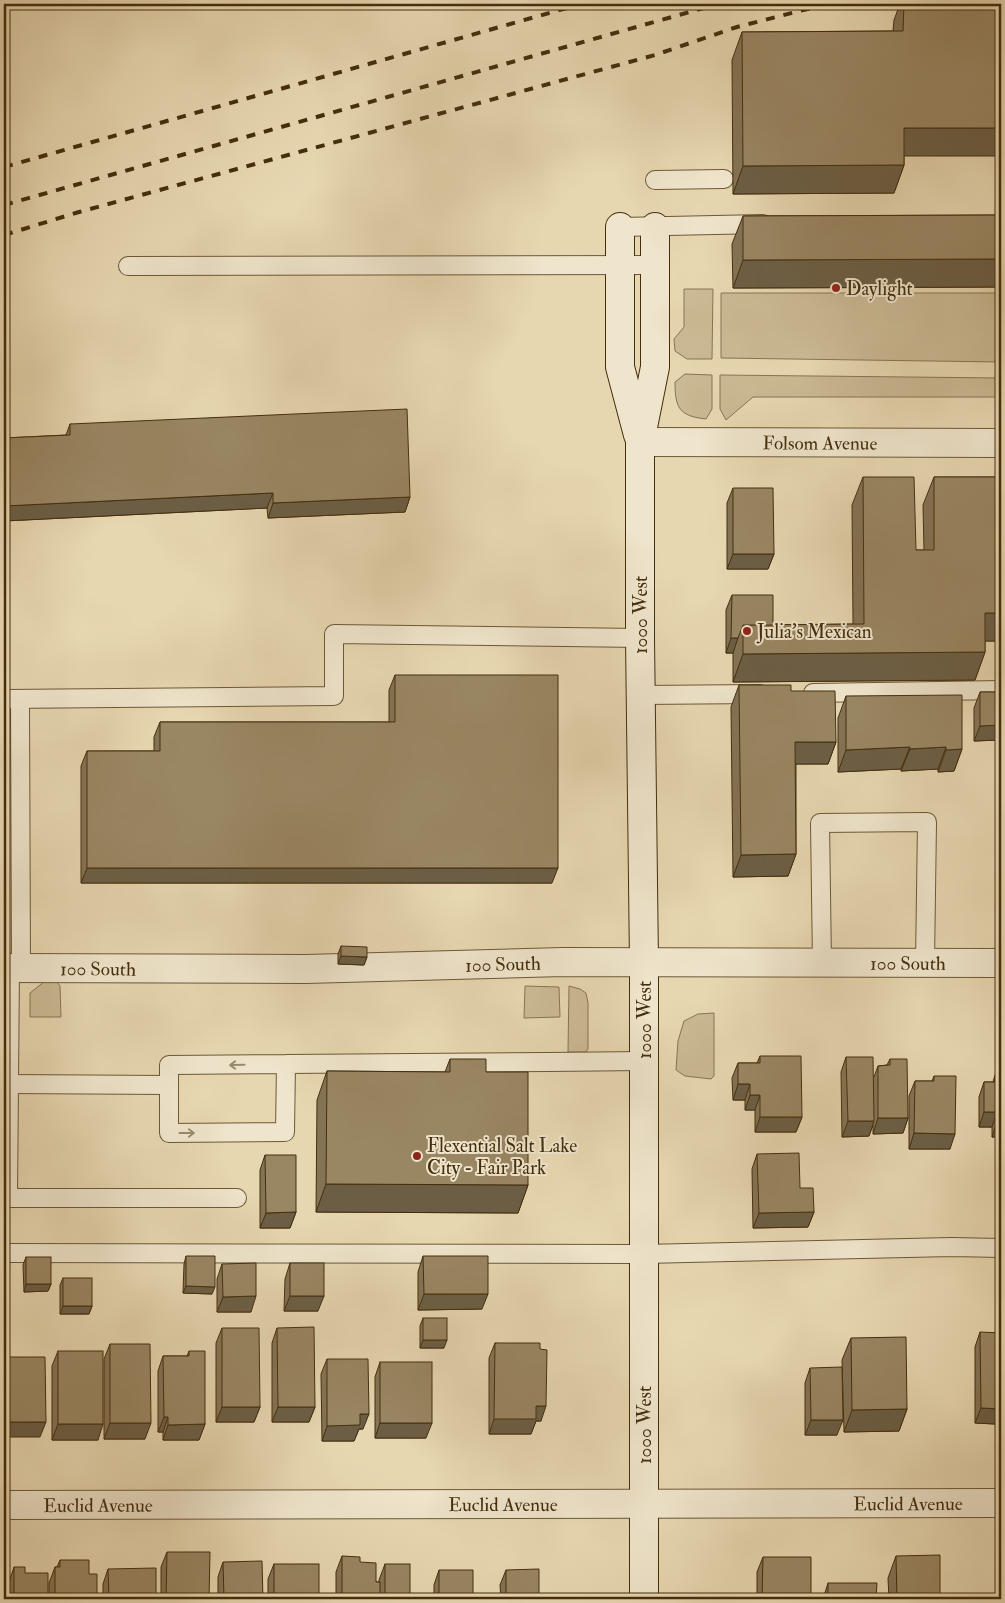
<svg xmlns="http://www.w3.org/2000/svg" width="1005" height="1603" viewBox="0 0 1005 1603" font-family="'IM FELL Double Pica',serif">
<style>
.green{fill:#cbba95;stroke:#887452}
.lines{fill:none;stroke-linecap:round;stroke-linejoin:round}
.lane-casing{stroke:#6d5837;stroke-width:20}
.street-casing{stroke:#6d5837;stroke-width:30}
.secondary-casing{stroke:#442e0e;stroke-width:30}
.lane{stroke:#efe5cc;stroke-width:18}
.street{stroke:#efe5cc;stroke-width:28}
.secondary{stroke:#efe5cc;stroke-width:28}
.rail{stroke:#442e0e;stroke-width:4;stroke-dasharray:9 9;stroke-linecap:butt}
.wall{fill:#847355;stroke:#442e0e}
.shaded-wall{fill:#6b5e45;stroke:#442e0e}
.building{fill:#998663;stroke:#442e0e}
.oneway{stroke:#9a8a6d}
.poi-dot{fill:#8f2418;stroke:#efe5cc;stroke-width:2}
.labels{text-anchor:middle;stroke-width:4;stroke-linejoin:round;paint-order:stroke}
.poi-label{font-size:19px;fill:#442e0e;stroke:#efe5cc;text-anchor:start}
.street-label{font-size:19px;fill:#442e0e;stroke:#efe5cc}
</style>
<rect width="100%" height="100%" fill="#e7d7b1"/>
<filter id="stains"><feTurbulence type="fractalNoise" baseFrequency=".004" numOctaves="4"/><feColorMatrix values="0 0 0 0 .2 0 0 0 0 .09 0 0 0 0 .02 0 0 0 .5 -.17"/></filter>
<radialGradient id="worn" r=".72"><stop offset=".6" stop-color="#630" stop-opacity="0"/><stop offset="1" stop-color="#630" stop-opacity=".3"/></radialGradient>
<g class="green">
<path d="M684,289H713L712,359H687L675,351L674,339L684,327Z"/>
<path d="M721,293H1001V362L721,358Z"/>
<path d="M685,374L712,375V409L706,419C679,416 675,408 675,382Z"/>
<path d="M720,375L1001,378V397H753L726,420L720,409Z"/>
<path d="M44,982H57L60,986L61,1017H30V993Z"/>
<path d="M525,986L559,987L560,1017L524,1018Z"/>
<path d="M569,986L580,989L586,993L588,1003V1049L586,1052H568Z"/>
<path d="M714,1013V1076L711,1079L685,1076L676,1070L678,1041L684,1021L698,1014Z"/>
</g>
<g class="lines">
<defs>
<g id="lane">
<path d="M655,180L724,179"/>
<path d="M620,227L763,224"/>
<path d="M128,266L655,265"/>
<path d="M813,693L1001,690"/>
<path d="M640,695L760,694"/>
<path d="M4,699L334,696V634L640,638"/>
<path d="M20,699L21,968"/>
<path d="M822,963L820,823L927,822L925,963"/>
<path d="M286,1064L285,1132L169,1133V1065L548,1062L644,1061"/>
<path d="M4,1084L169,1085"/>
<path d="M4,1198H8L10,968"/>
<path d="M8,1198H237"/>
<path d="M4,1253L644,1254L952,1247L1001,1248"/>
</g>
<g id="street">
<path id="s1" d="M640,442L1001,443"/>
<path id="s2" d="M4,968L305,969L563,962L1001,963"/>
<path id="s3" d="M4,1505L1001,1503"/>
</g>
<g id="secondary">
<path d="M620,227V367L638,435"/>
<path d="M644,1599V963L640,638V442L655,367V227"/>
</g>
</defs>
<use href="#lane" class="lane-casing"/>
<use href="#street" class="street-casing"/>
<use href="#secondary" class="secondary-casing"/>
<use href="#lane" class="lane"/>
<use href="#street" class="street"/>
<use href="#secondary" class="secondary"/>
<g class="rail">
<path d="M4,167L581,4"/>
<path d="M4,205L718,4"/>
<path d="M4,235L79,212L655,55L737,27L827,4"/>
</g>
</g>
<g class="wall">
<path d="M900,4H1001L904,156V165L894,193L733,194L732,60L742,32L893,31L894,20Z"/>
<path d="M1001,215V287L733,288L732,244L743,216Z"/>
<path d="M70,424L410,497L405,512L268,518L267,508L4,521V438L66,435Z"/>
<path d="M863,477L916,550H924L923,505L934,477H1001V641H985V652L975,680L733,682V653H726V610L732,595L773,625L853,624L852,505Z"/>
<path d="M733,488L774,554L768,569H727V503Z"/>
<path d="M395,675L552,883H81V766L87,751H154V737L160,722H389V690Z"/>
<path d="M739,685L791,691L836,742L828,764H796V854L788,876L733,877L731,707Z"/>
<path d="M980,692H1001V740L974,741V708Z"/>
<path d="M846,696L962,749L954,771L938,772V769L901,771V769L838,772V718Z"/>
<path d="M341,946L367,957L364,965L338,964V954Z"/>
<path d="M760,1056L802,1117L796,1132H755V1110H745V1100H733L732,1078L738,1063H757Z"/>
<path d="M846,1057L874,1077L878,1066L887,1065L890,1059L908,1118L903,1133L873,1134V1125L869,1136L842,1137L841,1072Z"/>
<path d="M450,1059L528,1185L518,1213L316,1212L317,1100L327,1071L445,1072Z"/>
<path d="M995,1075L1001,1137H992V1127H979V1097L984,1082H993Z"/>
<path d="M934,1076L950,1149H909V1096L915,1081H932Z"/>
<path d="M757,1154L800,1188L814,1212L808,1227L753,1228L752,1169Z"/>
<path d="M265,1155L296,1212L290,1228H260V1170Z"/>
<path d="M186,1256L212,1294L183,1293L184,1264Z"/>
<path d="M423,1256L482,1309L418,1310V1272Z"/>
<path d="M26,1257L51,1284L48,1291L24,1292L23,1265Z"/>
<path d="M290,1263L318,1311H284L285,1279Z"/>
<path d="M222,1264L251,1312H217V1279Z"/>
<path d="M63,1278L92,1306L89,1314H60V1285Z"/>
<path d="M423,1318L444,1348H420V1326Z"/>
<path d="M222,1328L260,1407L254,1422H216V1343Z"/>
<path d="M277,1328L315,1407L309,1422H272V1343Z"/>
<path d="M980,1332L995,1424L975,1423V1347Z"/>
<path d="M851,1338L907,1409L899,1431L844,1432L842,1360Z"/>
<path d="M495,1343L540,1349L541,1421H536L531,1434H489V1358Z"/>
<path d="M110,1344L145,1439H104V1359Z"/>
<path d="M58,1351L98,1440H52V1366Z"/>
<path d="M189,1351L205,1424L199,1440H163V1432H158V1371L163,1356H187Z"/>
<path d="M327,1359L363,1429H359L354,1441H322L321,1374Z"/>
<path d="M380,1362L426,1438H375V1377Z"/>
<path d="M810,1368L837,1435H805V1383Z"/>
<path d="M167,1552L209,1599H161V1567Z"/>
<path d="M342,1556L360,1562L376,1582H379V1580L385,1564L410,1599H336V1572Z"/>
<path d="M896,1556L940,1599H889L888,1578Z"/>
<path d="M763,1557L811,1599H757V1572Z"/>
<path d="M60,1560L89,1574L97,1599H49V1583L55,1567H57Z"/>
<path d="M223,1562L263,1599H218V1577Z"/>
<path d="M274,1564L319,1599H268V1579Z"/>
<path d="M14,1567L25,1573L48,1599H9V1582Z"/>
<path d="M108,1569L156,1599H103V1584Z"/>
<path d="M439,1570L473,1598L477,1599H434V1585Z"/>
<path d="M506,1570L539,1599H501L500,1585Z"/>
<path d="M828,1583L876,1599H823Z"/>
<path d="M998,1590L1001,1599H994Z"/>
</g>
<g class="shaded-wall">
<path d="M904,128H1001V156H894Z"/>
<path d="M904,165L894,193L733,194L743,166Z"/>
<path d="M1001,259V287L733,288L743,260Z"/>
<path d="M273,493L267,508L4,521V506Z"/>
<path d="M410,497L405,512L268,518L273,503Z"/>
<path d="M733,554H774L768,569H727Z"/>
<path d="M985,613H1001V641H974Z"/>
<path d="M731,638H738L733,653H726Z"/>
<path d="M985,652L975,680L733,682L743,654Z"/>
<path d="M1001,725V740L974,741L980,726Z"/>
<path d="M795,742H836L828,764H787Z"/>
<path d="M910,747L901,769L838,772L846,750Z"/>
<path d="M946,747L938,769L901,771L910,749Z"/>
<path d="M962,749L954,771L938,772L946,750Z"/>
<path d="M796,854L788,876L733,877L741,855Z"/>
<path d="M87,868H558L552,883H81Z"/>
<path d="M341,956L367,957L364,965L338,964Z"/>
<path d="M738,1084H750L745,1100H733Z"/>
<path d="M750,1095H760L755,1110H745Z"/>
<path d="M984,1112H997L992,1127H979Z"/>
<path d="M760,1117H802L796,1132H755Z"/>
<path d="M878,1118H908L903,1133L873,1134Z"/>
<path d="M848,1121H874L869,1136L842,1137Z"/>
<path d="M997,1122H1001V1137H992Z"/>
<path d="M914,1133L955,1134L950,1149H909Z"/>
<path d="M326,1184L528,1185L518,1213L316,1212Z"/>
<path d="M296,1212L290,1228H260L266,1213Z"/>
<path d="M814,1212L808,1227L753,1228L759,1213Z"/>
<path d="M26,1284H51L48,1291L24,1292Z"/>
<path d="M186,1286L215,1287L212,1294L183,1293Z"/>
<path d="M424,1294H488L482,1309L418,1310Z"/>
<path d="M256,1296L251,1312H217L223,1297Z"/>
<path d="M290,1296H324L318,1311H284Z"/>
<path d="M63,1306H92L89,1314H60Z"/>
<path d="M423,1340H447L444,1348H420Z"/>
<path d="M536,1406H546L541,1421H536L531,1434H489L494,1419Z"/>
<path d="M222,1407H260L254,1422H216Z"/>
<path d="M278,1407H315L309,1422H272Z"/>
<path d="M981,1408L1001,1409L995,1424L975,1423Z"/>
<path d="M907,1409L899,1431L844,1432L852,1410Z"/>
<path d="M360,1414H369L363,1429H359L354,1441H322L327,1426Z"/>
<path d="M164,1417H168L163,1432H158Z"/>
<path d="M811,1420H843L837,1435H805Z"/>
<path d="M4,1422H46L40,1437H4Z"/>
<path d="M110,1423H151L145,1439H104Z"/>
<path d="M380,1423H432L426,1438H375Z"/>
<path d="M58,1424H103L98,1440H52Z"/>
<path d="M205,1424L199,1440H163L168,1425Z"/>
</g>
<g class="building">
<path d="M904,4H1001V128H904V165L743,166L742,32L903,31Z"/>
<path d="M1001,215V259L743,260V216Z"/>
<path d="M407,409L410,497L273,503V493L4,506V438L70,435V424Z"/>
<path d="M863,477H914L916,550H934V477H1001V613H985V652L743,654V625L864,624Z"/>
<path d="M733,488H773L774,554H733Z"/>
<path d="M732,595H773V625H743L738,638H731Z"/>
<path d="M395,675H558V868H87V751H160V722H395Z"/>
<path d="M739,685H791V691H835L836,742H795L796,854L741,855Z"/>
<path d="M980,692H1001V725L980,726Z"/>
<path d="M962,695V749L946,750V747L910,749V747L846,750V696Z"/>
<path d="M341,946L367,947V957L341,956Z"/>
<path d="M760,1056H801L802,1117H760V1095H750V1084H738V1063H760Z"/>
<path d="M846,1057H873L874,1121H848Z"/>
<path d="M450,1059H486V1072H528V1185L326,1184L327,1071L450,1072Z"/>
<path d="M890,1059H907L908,1118H878V1066L890,1065Z"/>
<path d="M995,1075H1001V1122H997V1112H984V1082H995Z"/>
<path d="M934,1076H956L955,1134L914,1133L915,1081H934Z"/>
<path d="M799,1153L800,1188H813L814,1212L759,1213L757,1154Z"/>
<path d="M265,1155H296V1212L266,1213Z"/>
<path d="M186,1256H215V1287L186,1286Z"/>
<path d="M423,1256H488V1294H424Z"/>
<rect x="26" y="1257" width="25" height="27"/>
<path d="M256,1263V1296L223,1297L222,1264Z"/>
<rect x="290" y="1263" width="34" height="33"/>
<rect x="63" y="1278" width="29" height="28"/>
<rect x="423" y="1318" width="24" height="22"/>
<path d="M314,1327L315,1407H278L277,1328Z"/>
<path d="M222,1328H259L260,1407H222Z"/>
<path d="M980,1332L1001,1333V1409L981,1408Z"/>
<path d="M906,1337L907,1409L852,1410L851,1338Z"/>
<path d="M495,1343H540V1349L547,1350L546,1406H536V1419H494Z"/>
<path d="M110,1344H150L151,1423H110Z"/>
<rect x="58" y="1351" width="45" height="73"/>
<path d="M189,1351H205V1424L168,1425V1417H164L163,1356H189Z"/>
<path d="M4,1357H45L46,1422H4Z"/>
<path d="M327,1359H368L369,1414H360V1425L327,1426Z"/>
<rect x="380" y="1362" width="52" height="61"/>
<path d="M842,1367L843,1420H811L810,1368Z"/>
<path d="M167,1552H210L209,1599H166Z"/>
<path d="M940,1555V1599H897L896,1556Z"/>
<path d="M342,1556L360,1557V1562L376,1563V1582H380V1599H342Z"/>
<path d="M763,1557H811V1599H762Z"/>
<path d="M60,1560H89V1574H97V1599H55V1567H60Z"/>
<path d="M262,1561L263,1599H224L223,1562Z"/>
<rect x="274" y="1564" width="45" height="35"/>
<rect x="385" y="1564" width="25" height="35"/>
<path d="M14,1567H25V1573H48V1599H14Z"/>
<path d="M156,1568V1599H109L108,1569Z"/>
<path d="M539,1569V1599H500H506V1570Z"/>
<path d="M439,1570H473V1598H477V1599H439Z"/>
<path d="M828,1583H877L876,1599H828Z"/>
<rect x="998" y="1590" width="3" height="9"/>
</g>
<defs><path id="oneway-shaft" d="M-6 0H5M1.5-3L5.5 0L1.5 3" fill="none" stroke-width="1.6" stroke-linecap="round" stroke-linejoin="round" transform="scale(1.25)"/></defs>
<g class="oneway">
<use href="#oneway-shaft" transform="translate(237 1065) rotate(179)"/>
<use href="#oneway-shaft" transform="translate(187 1133)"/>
</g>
<g class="poi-dot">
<circle cx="836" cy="288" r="5"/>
<circle cx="747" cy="631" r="5"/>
<circle cx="417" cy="1156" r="5"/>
</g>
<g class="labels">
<g class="poi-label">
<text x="846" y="295">Daylight</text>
<text x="757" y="638">Julia's Mexican</text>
<text x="427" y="1152">Flexential Salt Lake<tspan x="427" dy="22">City - Fair Park</tspan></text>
</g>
<g class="street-label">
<text dy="7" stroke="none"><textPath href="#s1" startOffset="180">Folsom Avenue</textPath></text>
<text transform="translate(640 615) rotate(-90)" y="7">1000 West</text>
<text dy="7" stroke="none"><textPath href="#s2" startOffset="499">100 South</textPath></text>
<text dy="7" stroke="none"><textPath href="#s2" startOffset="904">100 South</textPath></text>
<text dy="7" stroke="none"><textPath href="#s2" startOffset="94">100 South</textPath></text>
<text transform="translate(644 1020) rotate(-90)" y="7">1000 West</text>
<text transform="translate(644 1425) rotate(-90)" y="7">1000 West</text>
<text dy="7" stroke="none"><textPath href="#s3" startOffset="499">Euclid Avenue</textPath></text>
<text dy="7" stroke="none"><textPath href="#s3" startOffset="904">Euclid Avenue</textPath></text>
<text dy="7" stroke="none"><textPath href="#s3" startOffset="94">Euclid Avenue</textPath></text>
</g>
</g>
<rect width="1005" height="1603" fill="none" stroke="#e7d7b1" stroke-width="20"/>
<rect x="5" y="5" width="995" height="1593" fill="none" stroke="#442e0e" stroke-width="2.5"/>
<rect x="10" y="10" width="985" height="1583" fill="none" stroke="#442e0e"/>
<rect width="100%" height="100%" filter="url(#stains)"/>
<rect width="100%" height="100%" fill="url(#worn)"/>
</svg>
